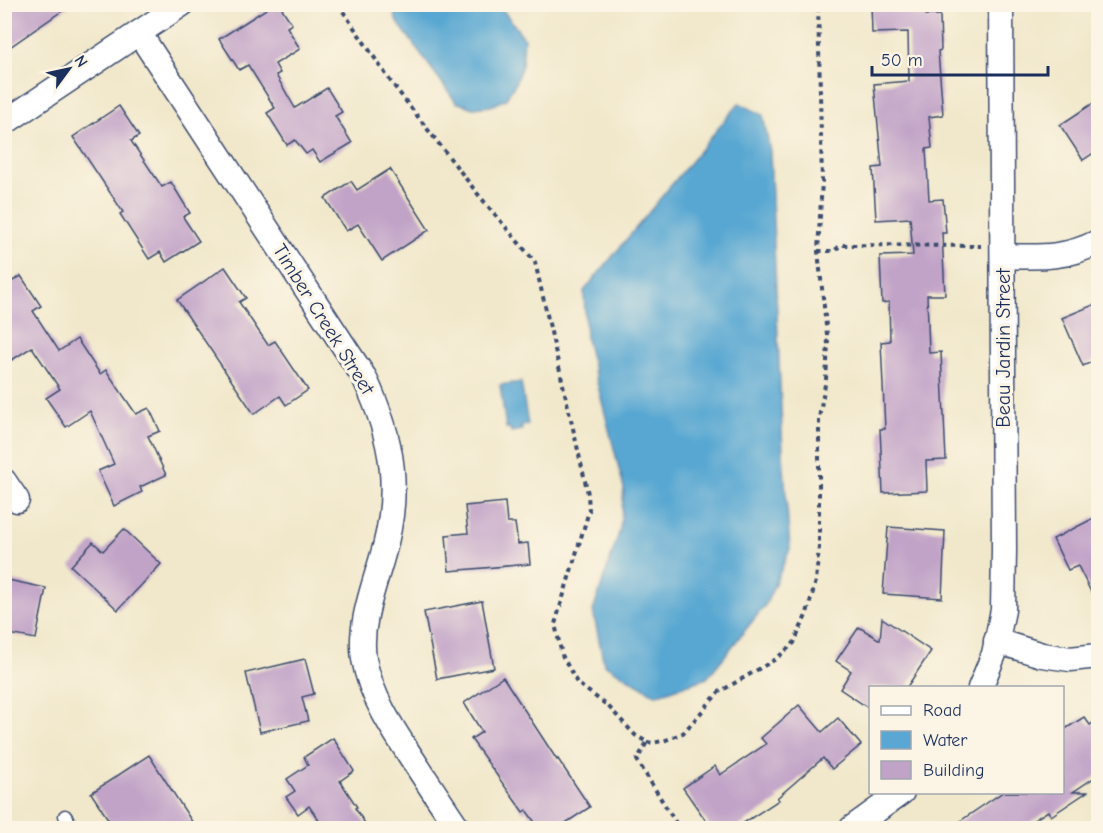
<svg xmlns="http://www.w3.org/2000/svg" width="1103" height="833" viewBox="0 0 1103 833" font-family="'Comic Neue',sans-serif">
<style>
.water{fill:#59a7d2;stroke:#3a6b98;stroke-width:1.5}
.building{fill:#c1a3c7}
.lines{fill:none;stroke-linecap:round;stroke-linejoin:round}
.lane-casing{stroke:#3b4b6e;stroke-width:15}
.street-casing{stroke:#3b4b6e;stroke-width:27}
.path{stroke:#3b4b6e;stroke-width:4;stroke-dasharray:4.5 4.5;stroke-linecap:butt}
.lane{stroke:#fff;stroke-width:12}
.street{stroke:#fff;stroke-width:24}
.labels{text-anchor:middle;stroke-width:6;stroke-linejoin:round;paint-order:stroke}
.street-label{font-size:20px;fill:#1b2f5e;stroke:#fcf5e5}
</style>
<rect width="100%" height="100%" fill="#fcf5e5"/>
<filter id="ink" filterUnits="userSpaceOnUse"><feTurbulence type="fractalNoise" baseFrequency=".0167" numOctaves="2"/><feDisplacementMap in="SourceGraphic" scale="12" xChannelSelector="R" yChannelSelector="G"/><feConvolveMatrix kernelMatrix="1 2 1 2 8 2 1 2 1" color-interpolation-filters="sRGB"/></filter>
<filter id="wash" filterUnits="userSpaceOnUse"><feTurbulence type="fractalNoise" baseFrequency=".008" numOctaves="4" result="noise"/><feDisplacementMap in="SourceGraphic" scale="24" xChannelSelector="R" yChannelSelector="G"/><feGaussianBlur stdDeviation="1.35" result="paint"/><feColorMatrix in="noise" values="0 0 0 0 0 0 0 0 0 0 0 0 0 0 0 0 0 1.4 0 .05"/><feComposite in="paint" operator="in"/></filter>
<g filter="url(#wash)">
<rect width="100%" height="100%" fill="#f1e8cb"/>
<g class="water">
<path d="M392,5H499L524,38L522,65L515,84L506,99L491,106L473,108L456,102L396,20Z"/>
<path d="M739,103L763,115L770,151L783,453L790,549L766,604L707,678L656,695L604,664L593,611L620,530L624,488L586,339L584,291Z"/>
<path d="M521,382L528,425L521,426L522,430L511,432L510,428H506L500,385Z"/>
</g>
<g id="blocks">
<g class="building">
<path d="M4,4H72L4,51Z"/>
<path d="M274,4H279L292,24L287,27L300,49L275,64L280,73L276,75L295,108L327,88L342,112L335,116L352,143L320,162L312,150L306,154L295,140L287,145L267,113L275,108L248,65L239,70L219,39Z"/>
<path d="M871,4H926V15H940L941,50L938,51L943,115L929,117L932,148L926,149L929,200L943,199L946,233H942L945,295H927L929,353L941,352L946,460L926,461L927,491L883,493L880,429H885L881,342L890,341L889,302L882,303L880,256L913,255L910,218L876,220L873,168L882,167L874,84L909,81L908,32L872,33Z"/>
<path d="M1098,100V150L1083,160L1060,125Z"/>
<path d="M119,106L139,136L131,141L162,187L171,182L190,213L183,217L199,241L166,262L160,252L149,259L120,214L123,212L73,137Z"/>
<path d="M390,169L429,230L382,261L358,224L346,231L325,198L351,181L357,190Z"/>
<path d="M225,267L246,298L239,302L268,345L275,341L308,390L286,405L280,396L254,414L177,300Z"/>
<path d="M21,276L41,306L33,311L59,351L77,339L100,374L106,370L136,414L149,408L160,431L148,436L166,475L140,487L142,492L114,506L98,471L114,464L90,411L66,427L46,398L60,389L32,347L12,360L4,348V286Z"/>
<path d="M1098,303V359L1083,366L1062,318Z"/>
<path d="M505,502L507,523H515L518,544L528,543L530,564L449,571L446,535L468,533L465,506Z"/>
<path d="M1098,516V606L1078,566L1068,570L1053,539Z"/>
<path d="M888,527L945,531L942,598L883,594Z"/>
<path d="M124,529L161,564L118,610L71,566L93,542L103,551Z"/>
<path d="M8,580L46,588L36,639L4,633V584L7,585Z"/>
<path d="M482,601L494,668L437,679L424,612Z"/>
<path d="M882,618L931,651L907,687H870V709L840,689L851,671L836,661L859,627L880,640Z"/>
<path d="M305,659L314,694L302,697L308,721L260,732L246,673Z"/>
<path d="M503,677L557,760L558,759L590,807L558,828H539L526,810L523,812L471,739L482,732L464,703Z"/>
<path d="M799,705L822,732L838,718L861,745L832,769L823,758L777,798L779,800L736,828H711L683,788L715,766L720,775L766,744L761,738Z"/>
<path d="M1084,717L1090,725L1098,719V775L1073,792H1087L1051,816L1048,811L1021,828H950L1003,792H1062V731Z"/>
<path d="M333,738L354,771L340,781L357,807L355,808L368,828H324L309,806L298,814L286,797L295,791L287,779L308,765L304,757Z"/>
<path d="M149,755L196,828H114L91,793Z"/>
</g>
</g>
</g>
<g filter="url(#ink)">
<use href="#blocks" fill-opacity="0" stroke="#3b4b6e" stroke-width="1.5"/>
<g class="lines">
<defs>
<path id="lane" d="M65,816L73,828"/>
<g id="street">
<path d="M139,33L364,377C394,440 402,493 381,561C372,592 359,626 364,659C371,697 392,728 413,760C428,783 443,806 458,828"/>
<path d="M4,123L182,4"/>
<path d="M1003,256C1039,257 1065,259 1098,242"/>
<path d="M4,481L17,500"/>
<path d="M996,641L1042,655L1070,659L1098,656"/>
<path d="M980,688L994,654L1003,610L1004,550L1001,4"/>
<path d="M852,828L902,792"/>
</g>
</defs>
<use href="#lane" class="lane-casing"/>
<use href="#street" class="street-casing"/>
<g class="path">
<path d="M338,4L391,82L477,193L535,262L588,494L589,511L555,624L562,655L577,683L608,706L635,735L647,742L637,760L679,828"/>
<path d="M818,251H834L841,245L981,246"/>
<path d="M647,742L653,743L666,740L683,733L719,692L776,659L794,643L807,613L816,581L819,547V418L826,379L828,344L818,251L822,181L818,4"/>
</g>
<use href="#lane" class="lane"/>
<use href="#street" class="street"/>
</g>
</g>
<g class="labels">
<g class="street-label">
<text transform="translate(324 319) rotate(58)" y="7">Timber Creek Street</text>
<text transform="translate(1003 348) rotate(-90)" y="7">Beau Jardin Street</text>
</g>
</g>
<rect width="1103" height="833" fill="none" stroke="#fcf5e5" stroke-width="24"/>
<rect x="869" y="686" width="195" height="108" fill="#fcf5e5" stroke="#a2a6af" stroke-width="1.5"/>
<rect x="881" y="706" width="30" height="9" fill="#ffffff" stroke="#a2a6af" stroke-width="1.5"/>
<text x="923" y="716" font-size="18" fill="#1b2f5e">Road</text>
<rect x="881" y="731" width="30" height="18" fill="#59a7d2" stroke="#a2a6af" stroke-width="1.5"/>
<text x="923" y="746" font-size="18" fill="#1b2f5e">Water</text>
<rect x="881" y="761" width="30" height="18" fill="#c1a3c7" stroke="#a2a6af" stroke-width="1.5"/>
<text x="923" y="776" font-size="18" fill="#1b2f5e">Building</text>
<g transform="translate(69 69) rotate(57)" stroke="#fcf5e5" stroke-width="4.5" paint-order="stroke">
<path d="M0-4.5L10 22L0 15L-10 22Z" fill="#1b2f5e"/>
<text y="-9" font-size="16" font-weight="bold" text-anchor="middle" fill="#1b2f5e">N</text>
</g>
<path d="M872 66v9h176v-9" fill="none" stroke="#1b2f5e" stroke-width="3"/>
<text x="881" y="66" font-size="18" fill="#1b2f5e" stroke="#fcf5e5" stroke-width="4.5" paint-order="stroke">50 m</text>
</svg>
